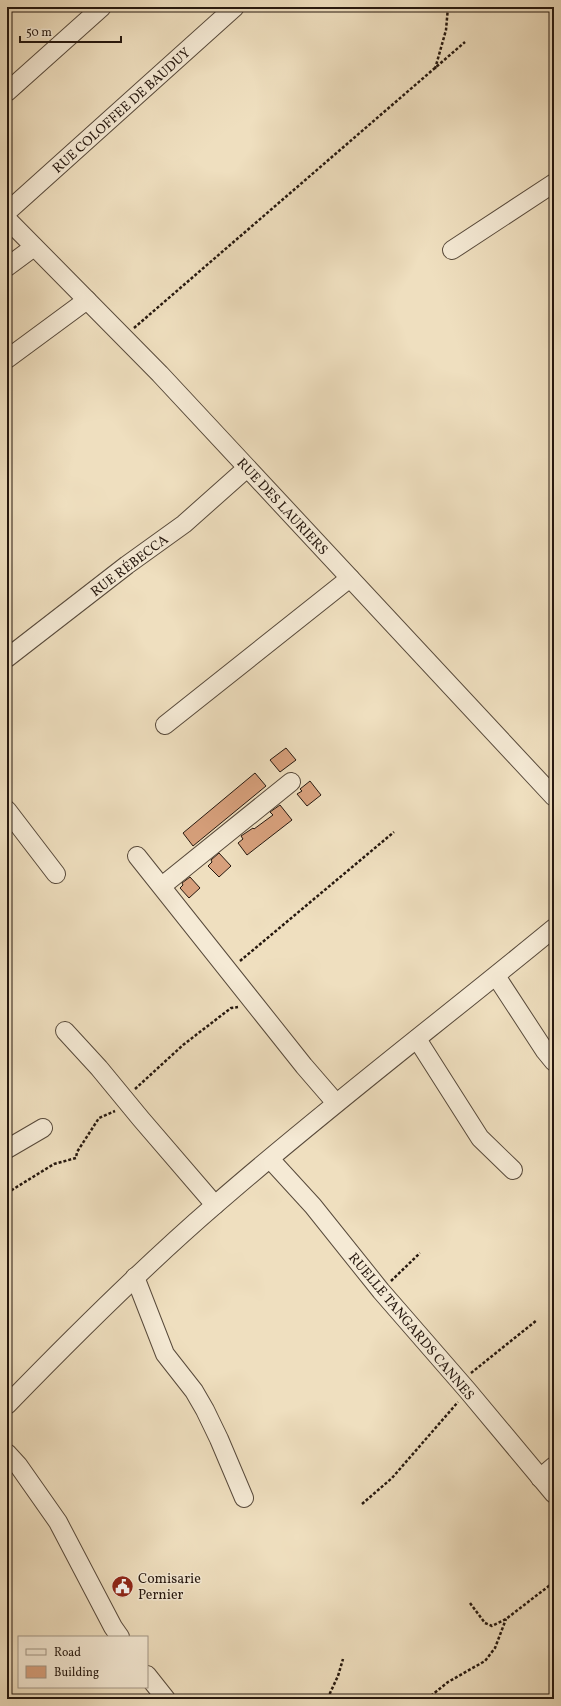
<svg xmlns="http://www.w3.org/2000/svg" width="561" height="1706" viewBox="0 0 561 1706" font-family="Vollkorn,serif">
<style>
.building{fill:#d7a07c;stroke:#26180f}
.lines{fill:none;stroke-linecap:round;stroke-linejoin:round}
.minor-casing{stroke:#584a3b;stroke-width:20}
.path{stroke:#26180f;stroke-width:2.5;stroke-dasharray:3 2;stroke-linecap:butt}
.minor{stroke:#f5ead5;stroke-width:18}
.labels{text-anchor:middle;stroke-width:3;stroke-linejoin:round;paint-order:stroke}
.street-label{font-size:14px;fill:#26180f;stroke:#f5ead5}
.poi-label{font-size:14px;fill:#26180f;stroke:#f5ead5;text-anchor:start}
</style>
<rect width="100%" height="100%" fill="#efdfbf"/>
<filter id="stains"><feTurbulence type="fractalNoise" baseFrequency=".005" numOctaves="4"/><feColorMatrix values="0 0 0 0 .2 0 0 0 0 .09 0 0 0 0 .02 0 0 0 .5 -.17"/></filter>
<radialGradient id="worn" r=".72"><stop offset=".6" stop-color="#630" stop-opacity="0"/><stop offset="1" stop-color="#630" stop-opacity=".3"/></radialGradient>
<g class="building">
<path d="M286,748L296,760L280,772L270,760Z"/>
<path d="M255,773L266,786L193,846L183,833Z"/>
<path d="M310,781L321,795L307,806L297,794L302,791L300,789Z"/>
<path d="M280,805L292,820L247,855L238,843L243,839L241,836L253,828L254,829L273,815L270,812Z"/>
<path d="M219,853L231,866L219,877L208,866L212,862L211,860Z"/>
<path d="M190,877L200,888L189,898L180,888L183,885L182,883Z"/>
</g>
<g class="lines">
<defs>
<g id="minor">
<path d="M7,92L102,7"/>
<path d="M7,212L235,7"/>
<path d="M7,219L160,374L554,797"/>
<path d="M452,250L554,183"/>
<path d="M7,267L34,247"/>
<path d="M7,359L87,300"/>
<path d="M7,658L127,565L184,524L247,468"/>
<path d="M165,725L350,578"/>
<path d="M7,810L56,874"/>
<path d="M137,856L304,1066L336,1103"/>
<path d="M162,886L291,782"/>
<path d="M496,976L545,1051L554,1062"/>
<path d="M65,1031L99,1068L141,1119L215,1205"/>
<path d="M417,1039L480,1138L513,1170"/>
<path d="M7,1149L43,1128"/>
<path d="M270,1159L313,1206L381,1291L468,1391L554,1494"/>
<path d="M135,1277L165,1354L194,1391L205,1410L219,1439L244,1498"/>
<path d="M7,1405C74,1336 142,1268 215,1205C325,1109 441,1021 554,928"/>
<path d="M7,1453L18,1465L58,1522L113,1627L120,1637"/>
<path d="M540,1478L554,1466"/>
<path d="M147,1675L166,1699"/>
</g>
</defs>
<use href="#minor" class="minor-casing"/>
<g class="path">
<path d="M435,69L446,30L448,7"/>
<path d="M134,328L465,42"/>
<path d="M240,961L394,832"/>
<path d="M135,1089L183,1045L231,1008L238,1007"/>
<path d="M7,1193L54,1164L76,1158L77,1152L99,1118L115,1111"/>
<path d="M391,1281L420,1253"/>
<path d="M471,1373L537,1320"/>
<path d="M362,1504L392,1478L458,1402"/>
<path d="M470,1603L485,1623L492,1626L506,1619L554,1582"/>
<path d="M330,1699V1693L338,1676L343,1659"/>
<path d="M427,1699L448,1682L485,1661L495,1648L506,1619"/>
</g>
<use href="#minor" class="minor"/>
</g>
<defs>
<symbol id="civic-disc" viewBox="-11 -11 22 22"><circle r="9.5" fill="#8f2418" stroke="#f5ead5"/><path d="M-.6-6.5H3V-4.5H.6V-3L4-1V1h2V6H-6V1h2V-1L-.6-3ZM-1.2 2.5V6h2.4V2.5Z" fill="#fff"/></symbol>
</defs>
<g fill-rule="evenodd">
<use href="#civic-disc" x="110" y="1574" width="25" height="25"/>
</g>
<g class="labels">
<g class="street-label">
<text transform="translate(121 110) rotate(-42)" y="5">RUE COLOFFEE DE BAUDUY</text>
<text transform="translate(283 506) rotate(47)" y="5">RUE DES LAURIERS</text>
<text transform="translate(129 565) rotate(-37)" y="5">RUE RÉBECCA</text>
<text transform="translate(412 1326) rotate(50)" y="5">RUELLE TANGARDS CANNES</text>
</g>
<g class="poi-label">
<text x="138" y="1583">Comisarie<tspan x="138" dy="16">Pernier</tspan></text>
</g>
</g>
<rect width="561" height="1706" fill="none" stroke="#efdfbf" stroke-width="24"/>
<rect x="8" y="8" width="545" height="1690" fill="none" stroke="#26180f" stroke-width="2"/>
<rect x="12" y="12" width="537" height="1682" fill="none" stroke="#26180f"/>
<rect x="18" y="1636" width="130" height="52" fill="#f5ead5" stroke="#a29686"/>
<rect x="26" y="1649" width="20" height="6" fill="#f5ead5" stroke="#a29686"/>
<text x="54" y="1656" font-size="12" fill="#26180f">Road</text>
<rect x="26" y="1666" width="20" height="12" fill="#d7a07c" stroke="#a29686"/>
<text x="54" y="1676" font-size="12" fill="#26180f">Building</text>
<path d="M20 36v6h101v-6" fill="none" stroke="#26180f" stroke-width="2"/>
<text x="26" y="36" font-size="12" fill="#26180f" stroke="#f5ead5" stroke-width="3" paint-order="stroke">50 m</text>
<rect width="100%" height="100%" filter="url(#stains)"/>
<rect width="100%" height="100%" fill="url(#worn)"/>
</svg>
